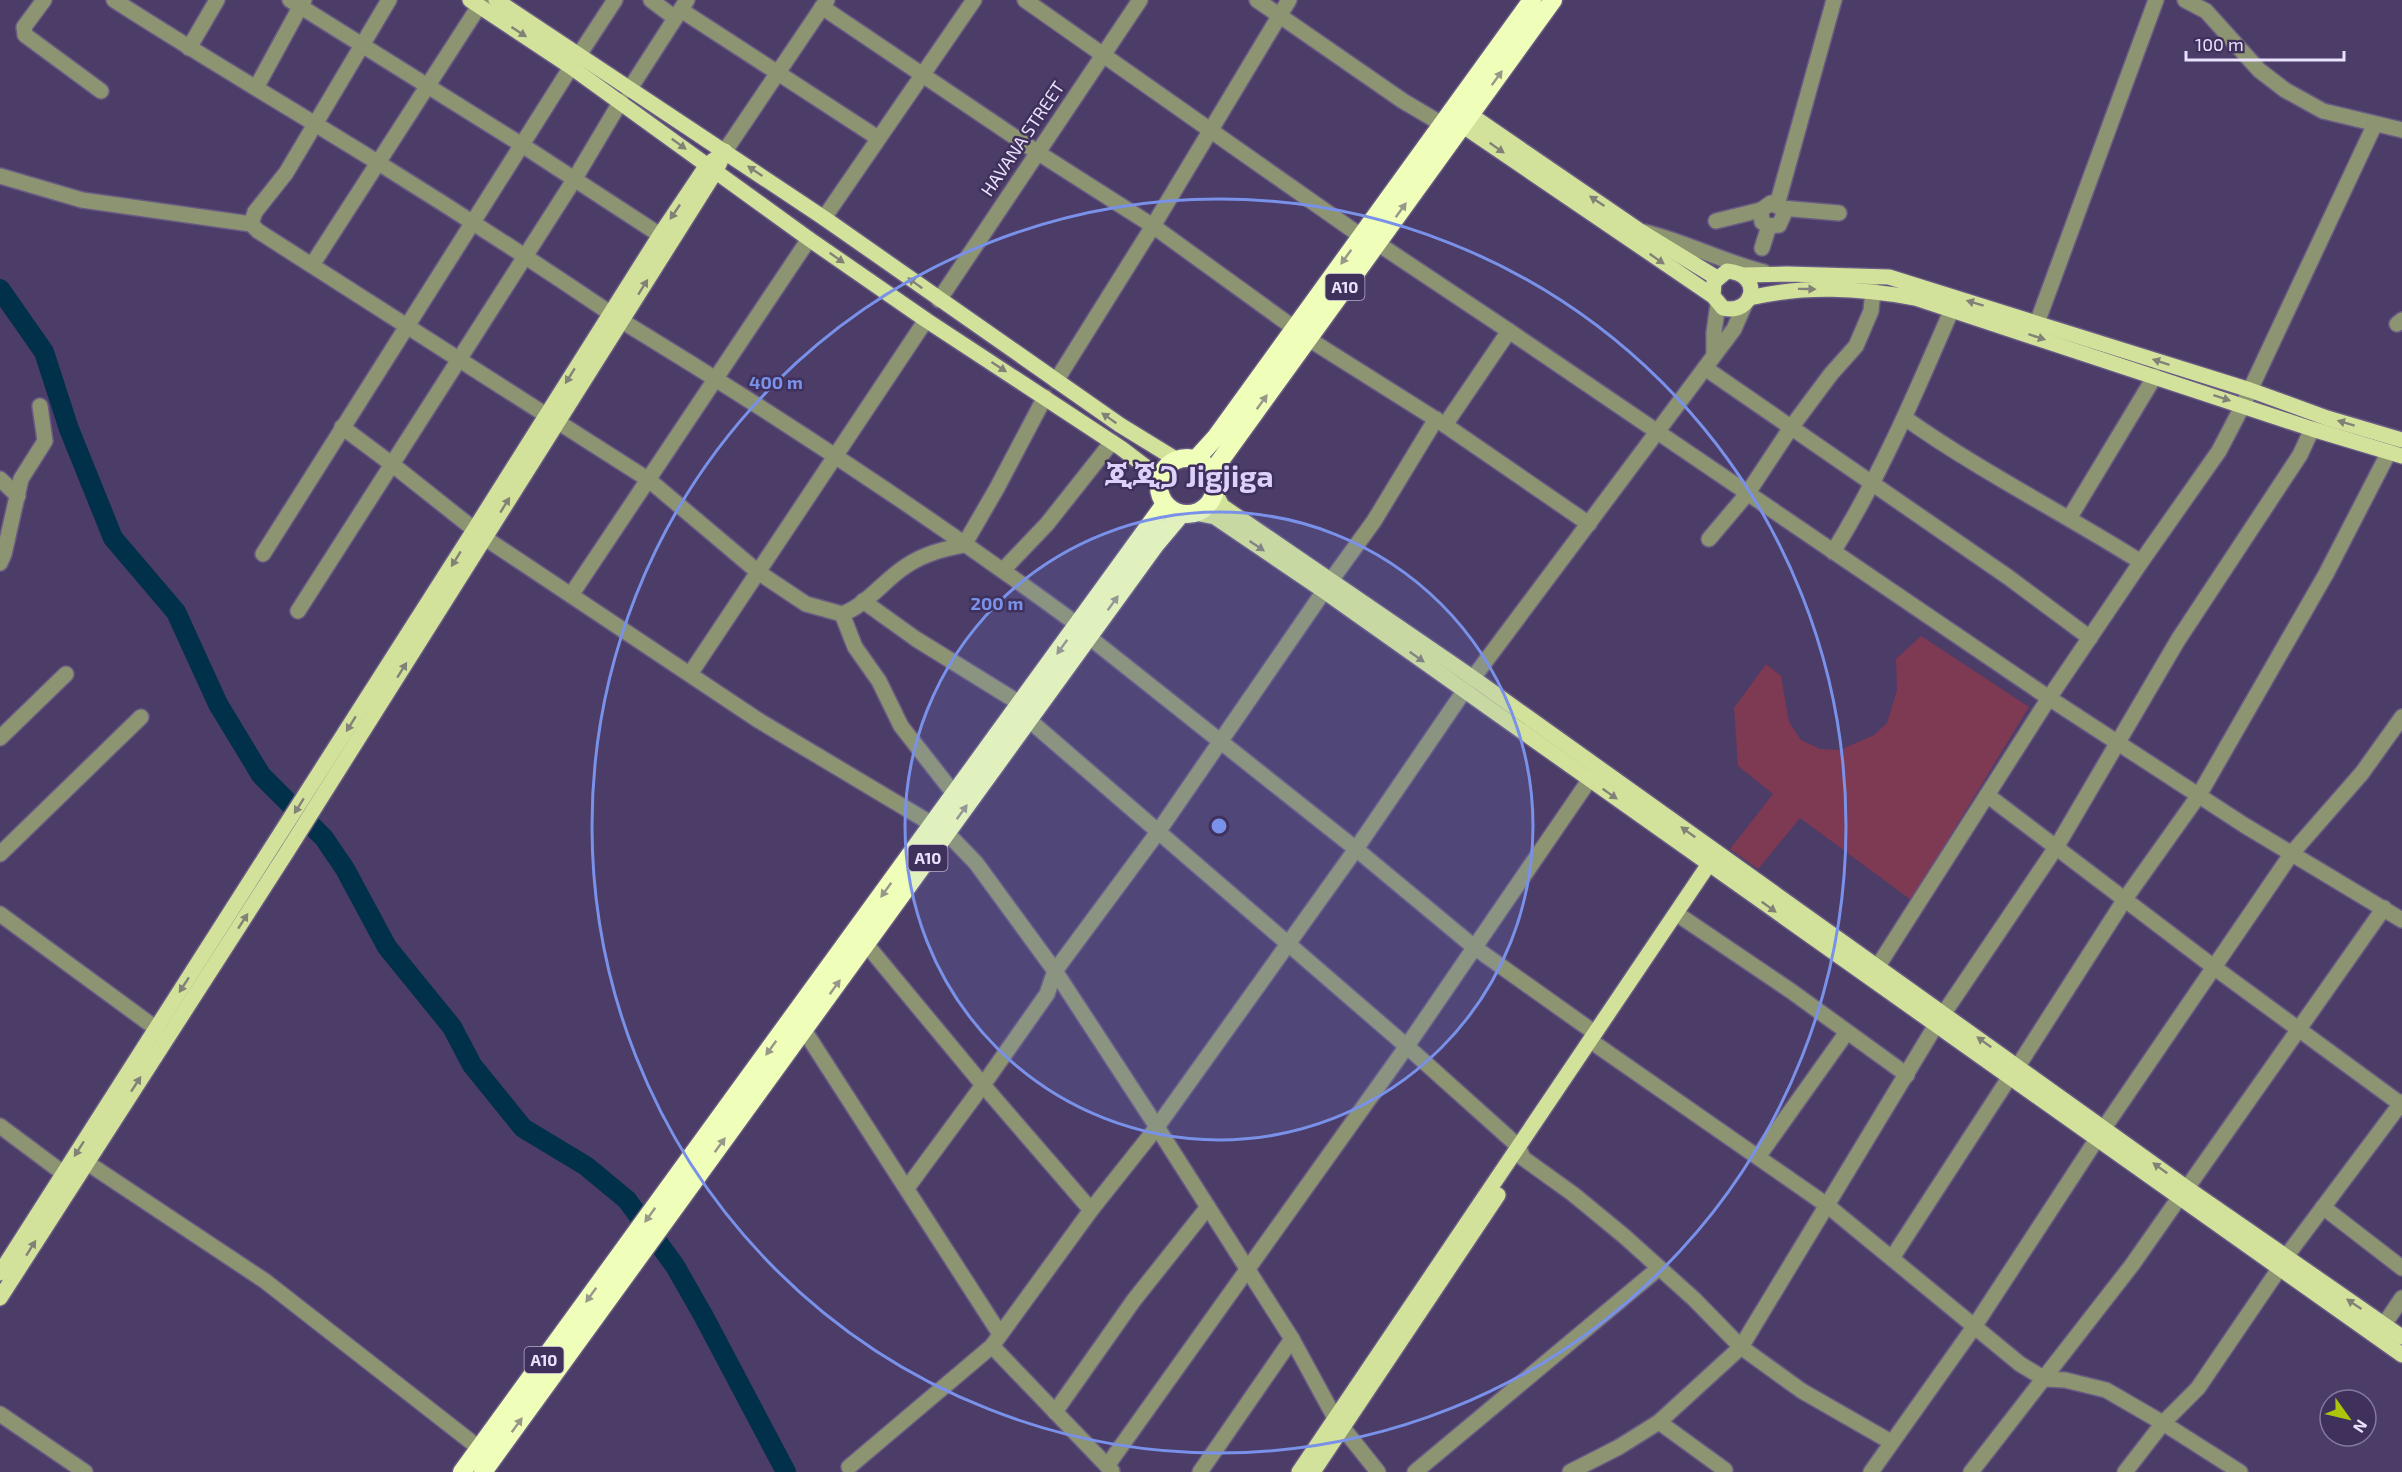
<svg xmlns="http://www.w3.org/2000/svg" width="2402" height="1472" viewBox="0 0 2402 1472" font-family="'Exo 2','Noto Sans Ethiopic',sans-serif">
<style>
.green{fill:#7e3953}
.lines{fill:none;stroke-linecap:round;stroke-linejoin:round}
.river{stroke:#00304a;stroke-width:20}
.minor-casing{stroke:#685a83;stroke-width:18}
.major-casing{stroke:#685a83;stroke-width:18}
.highway-casing{stroke:#685a83;stroke-width:21}
.minor{stroke:#8c9472;stroke-width:15}
.major{stroke:#d2e29a;stroke-width:15}
.highway{stroke:#effeb9;stroke-width:18}
.oneway{fill:#828178}
.oneway2{fill:#98988a}
.ring{fill:none;stroke:#7991e9;stroke-width:3}
.labels{text-anchor:middle;stroke-width:5;stroke-linejoin:round;paint-order:stroke}
.shield{fill:#40315c;stroke:#b7adcd;stroke-width:1.5}
.shield-label{font-size:16px;font-weight:bold;fill:#eae2fd}
.street-label{font-size:18px;fill:#eae2fd;stroke:#40315c}
.town-label{font-size:30px;font-weight:bold;fill:#ddd1fb;stroke:#40315c}
.centre{fill:#7991e9;stroke:#40315c;stroke-width:3}
.ring-label{font-size:18px;text-anchor:middle;font-weight:bold;fill:#7991e9;stroke:#40315c;stroke-width:5;stroke-linejoin:round;paint-order:stroke}
</style>
<rect width="100%" height="100%" fill="#4b3c68"/>
<path class="green" d="M1921,636L2029,707L1911,900L1800,818L1758,869L1730,849L1773,794L1738,766L1734,708L1766,664L1781,676L1789,722L1801,740L1820,749L1840,750L1874,735L1887,723L1897,690L1896,659Z"/>
<g class="lines">
<path class="river" d="M0,289L44,352L69,429L113,538L176,612L218,704L261,775L324,838L345,869L387,947L452,1027L472,1065L523,1128L586,1166L627,1200L675,1266L703,1315L786,1472"/>
<defs>
<g id="minor">
<path d="M44,0L24,27L25,35L101,91"/>
<path d="M114,0C201,56 290,108 377,162C456,211 533,261 610,313"/>
<path d="M290,0L522,145L660,235"/>
<path d="M651,0L675,18"/>
<path d="M1025,0L1361,236"/>
<path d="M1257,0L1403,101L1442,124"/>
<path d="M2185,0L2206,11L2259,70L2285,90L2323,111L2402,130"/>
<path d="M822,7L1037,152L1153,226L1294,328"/>
<path d="M681,10L878,138"/>
<path d="M189,48L217,0"/>
<path d="M579,55L615,0"/>
<path d="M256,88L304,0"/>
<path d="M629,90L687,0"/>
<path d="M725,151L827,0"/>
<path d="M0,176L82,200L251,224L258,231L546,415"/>
<path d="M1777,205L1834,0"/>
<path d="M1781,208L1784,214L1779,225L1769,226L1762,222L1761,210L1771,203L1781,208L1839,213"/>
<path d="M824,218L974,0"/>
<path d="M1716,221L1761,210"/>
<path d="M251,224L255,212L286,173L389,0"/>
<path d="M1645,232C1686,242 1723,262 1764,272"/>
<path d="M1377,243L1509,331L2049,698L2244,825L2402,920"/>
<path d="M1762,248L1769,226"/>
<path d="M312,265L483,0"/>
<path d="M939,300L1140,0"/>
<path d="M622,321C778,416 931,517 1078,625"/>
<path d="M2037,323L2156,0"/>
<path d="M2397,324L2402,320"/>
<path d="M1307,338L1445,425L1589,524"/>
<path d="M1714,355V332L1718,304"/>
<path d="M1705,368L2008,577L2090,638"/>
<path d="M1056,381L1153,226L1289,0"/>
<path d="M1905,418C1980,471 2063,513 2141,562"/>
<path d="M558,422L649,480L758,572L806,604L842,614C867,605 884,580 906,566C924,554 943,549 964,545L997,488L1045,397"/>
<path d="M1445,425L1509,331"/>
<path d="M342,427L393,465L485,538L758,720L947,833L976,863L1055,971L1157,1127L1292,1339L1335,1418L1378,1472"/>
<path d="M0,479L18,496"/>
<path d="M2070,517L2155,376"/>
<path d="M1709,539L1747,494L1790,429L1831,374L1856,346L1871,311L1873,290"/>
<path d="M1833,552C1881,475 1916,392 1952,309"/>
<path d="M263,554L571,67"/>
<path d="M0,563L4,554L21,479L45,441L40,406"/>
<path d="M1003,570L1047,524L1112,442"/>
<path d="M1332,579L1374,521L1436,419"/>
<path d="M571,595L809,239"/>
<path d="M863,601L916,639L1021,704"/>
<path d="M298,611L574,180L621,101"/>
<path d="M842,614L855,647L879,681L901,726L955,795"/>
<path d="M1089,637L1356,849L1474,947L1595,1033"/>
<path d="M690,674L926,320"/>
<path d="M1029,720L1411,1050L1518,1146L1523,1158L1573,1194L1624,1236L1694,1299L1741,1347L1802,1391L1891,1442"/>
<path d="M0,738L66,674"/>
<path d="M1987,795L2215,968L2402,1105"/>
<path d="M0,854L141,717"/>
<path d="M0,914L165,1035"/>
<path d="M1683,918L1791,991L1907,1075"/>
<path d="M866,944L983,1085L1091,1210"/>
<path d="M1878,966L2049,698L2141,562L2219,451L2243,405L2375,124"/>
<path d="M1944,1013L2057,846L2178,640L2300,455L2312,429"/>
<path d="M804,1030L1000,1334"/>
<path d="M1598,1046L1828,1206L2020,1364L2045,1379L2065,1380L2106,1390L2163,1423L2240,1472"/>
<path d="M2018,1066L2125,899L2199,795L2326,574L2389,452"/>
<path d="M0,1126L63,1173"/>
<path d="M1758,1157L1847,1032"/>
<path d="M86,1162L265,1281L479,1448"/>
<path d="M907,1188L983,1085L1047,994L1055,971L1158,832L1324,591"/>
<path d="M2187,1188L2384,908"/>
<path d="M2323,1207L2402,1268"/>
<path d="M1892,1258L2009,1078"/>
<path d="M2285,1258L2402,1102"/>
<path d="M2377,1335L2402,1298"/>
<path d="M992,1346L1112,1471"/>
<path d="M1055,1412L1134,1300L1208,1207"/>
<path d="M0,1414L85,1472"/>
<path d="M1659,1422L1725,1470"/>
<path d="M1107,1466L1407,1046L1590,779"/>
<path d="M849,1467L992,1346L1091,1210L1157,1127L1356,849L1473,678L1734,329L1745,304"/>
<path d="M1200,1472L1292,1339"/>
<path d="M1415,1472L1659,1268"/>
<path d="M1570,1472L1619,1447L1659,1422L1741,1347L1936,1025"/>
<path d="M1871,1472L1974,1327L2104,1128L2292,853L2362,773L2402,717"/>
<path d="M1971,1472L2132,1265L2179,1198"/>
<path d="M2125,1472L2163,1423L2198,1388L2279,1269"/>
</g>
<g id="major">
<path d="M470,0L571,67L809,239L926,320L1121,448L1146,467L1159,489"/>
<path d="M496,0L824,218L1120,425L1177,460"/>
<path d="M1462,109L1640,231L1717,278"/>
<path d="M1453,119L1713,296L1723,308C1753,316 1765,274 1727,271L1714,282L1713,296"/>
<path d="M1744,275L1787,274L1889,277L2250,390L2327,418L2402,440"/>
<path d="M1749,298C1805,285 1859,288 1915,298L2312,429L2402,456"/>
<path d="M1215,492L1222,506L1473,678L2187,1188L2402,1337"/>
<path d="M1195,513L1215,517L1324,591L2402,1355"/>
<path d="M0,1273L474,530L660,235L707,165L723,153"/>
<path d="M0,1298L285,855L716,171L725,151"/>
<path d="M1299,1472L1715,855"/>
<path d="M1313,1472L1498,1195"/>
</g>
<g id="highway">
<circle cx="1187" cy="486" r="28"/>
<path d="M1196,459L1216,437L1532,0"/>
<path d="M1212,472L1553,0"/>
<path d="M462,1472L1165,504"/>
<path d="M483,1472L1155,545L1181,514"/>
</g>
</defs>
<use href="#minor" class="minor-casing"/>
<use href="#major" class="major-casing"/>
<use href="#highway" class="highway-casing"/>
<use href="#minor" class="minor"/>
<use href="#major" class="major"/>
<use href="#highway" class="highway"/>
</g>
<defs><path id="oneway-solid" d="M-6-.8H1V-3.2L6.5 0L1 3.2V.8H-6Z" transform="scale(1.5)"/></defs>
<g class="oneway">
<use href="#oneway-solid" transform="translate(519 32) rotate(33)"/>
<use href="#oneway-solid" transform="translate(679 144) rotate(36)"/>
<use href="#oneway-solid" transform="translate(1497 148) rotate(35)"/>
<use href="#oneway-solid" transform="translate(755 171) rotate(-146)"/>
<use href="#oneway-solid" transform="translate(1597 201) rotate(-146)"/>
<use href="#oneway-solid" transform="translate(675 212) rotate(124)"/>
<use href="#oneway-solid" transform="translate(837 258) rotate(35)"/>
<use href="#oneway-solid" transform="translate(1657 259) rotate(35)"/>
<use href="#oneway-solid" transform="translate(915 283) rotate(-144)"/>
<use href="#oneway-solid" transform="translate(643 287) rotate(-58)"/>
<use href="#oneway-solid" transform="translate(1807 289) rotate(1)"/>
<use href="#oneway-solid" transform="translate(1975 303) rotate(-163)"/>
<use href="#oneway-solid" transform="translate(2037 337) rotate(18)"/>
<use href="#oneway-solid" transform="translate(2161 362) rotate(-162)"/>
<use href="#oneway-solid" transform="translate(999 367) rotate(33)"/>
<use href="#oneway-solid" transform="translate(570 376) rotate(122)"/>
<use href="#oneway-solid" transform="translate(2222 398) rotate(18)"/>
<use href="#oneway-solid" transform="translate(1109 418) rotate(-145)"/>
<use href="#oneway-solid" transform="translate(2346 423) rotate(-163)"/>
<use href="#oneway-solid" transform="translate(505 505) rotate(-58)"/>
<use href="#oneway-solid" transform="translate(1257 546) rotate(34)"/>
<use href="#oneway-solid" transform="translate(456 559) rotate(122)"/>
<use href="#oneway-solid" transform="translate(1417 657) rotate(35)"/>
<use href="#oneway-solid" transform="translate(402 670) rotate(-58)"/>
<use href="#oneway-solid" transform="translate(351 724) rotate(122)"/>
<use href="#oneway-solid" transform="translate(1610 794) rotate(35)"/>
<use href="#oneway-solid" transform="translate(299 806) rotate(122)"/>
<use href="#oneway-solid" transform="translate(1688 832) rotate(-144)"/>
<use href="#oneway-solid" transform="translate(1769 907) rotate(36)"/>
<use href="#oneway-solid" transform="translate(243 921) rotate(-57)"/>
<use href="#oneway-solid" transform="translate(184 985) rotate(123)"/>
<use href="#oneway-solid" transform="translate(1984 1042) rotate(-144)"/>
<use href="#oneway-solid" transform="translate(136 1084) rotate(-57)"/>
<use href="#oneway-solid" transform="translate(79 1149) rotate(123)"/>
<use href="#oneway-solid" transform="translate(2160 1168) rotate(-144)"/>
<use href="#oneway-solid" transform="translate(31 1248) rotate(-58)"/>
<use href="#oneway-solid" transform="translate(2354 1304) rotate(-146)"/>
</g>
<g class="oneway2">
<use href="#oneway-solid" transform="translate(1497 78) rotate(-54)"/>
<use href="#oneway-solid" transform="translate(1401 210) rotate(-54)"/>
<use href="#oneway-solid" transform="translate(1346 257) rotate(126)"/>
<use href="#oneway-solid" transform="translate(1262 402) rotate(-54)"/>
<use href="#oneway-solid" transform="translate(1113 603) rotate(-54)"/>
<use href="#oneway-solid" transform="translate(1062 647) rotate(126)"/>
<use href="#oneway-solid" transform="translate(962 812) rotate(-54)"/>
<use href="#oneway-solid" transform="translate(886 890) rotate(126)"/>
<use href="#oneway-solid" transform="translate(835 987) rotate(-54)"/>
<use href="#oneway-solid" transform="translate(771 1048) rotate(126)"/>
<use href="#oneway-solid" transform="translate(720 1145) rotate(-54)"/>
<use href="#oneway-solid" transform="translate(650 1215) rotate(126)"/>
<use href="#oneway-solid" transform="translate(591 1295) rotate(126)"/>
<use href="#oneway-solid" transform="translate(517 1425) rotate(-54)"/>
</g>
<circle cx="1219" cy="826" r="314" fill="#7991e9" fill-opacity=".12"/>
<g class="ring">
<circle cx="1219" cy="826" r="314"/>
<circle cx="1219" cy="826" r="627"/>
</g>
<g class="labels">
<g class="shield">
<rect x="1325.5" y="274" width="39" height="26" rx="4.5"/>
<rect x="908.5" y="845" width="39" height="26" rx="4.5"/>
<rect x="524.5" y="1347" width="39" height="26" rx="4.5"/>
</g>
<g class="shield-label">
<text x="1345" y="293">A10</text>
<text x="928" y="864">A10</text>
<text x="544" y="1366">A10</text>
</g>
<g class="street-label">
<text transform="translate(1023 139) rotate(-56)" y="6">HAVANA STREET</text>
</g>
<g class="town-label">
<text x="1189" y="487">ጂጂጋ Jigjiga</text>
</g>
</g>
<circle cx="1219" cy="826" r="9" class="centre"/>
<g class="ring-label">
<text x="776" y="389">400 m</text>
<text x="997" y="610">200 m</text>
</g>
<g transform="translate(2348 1418) rotate(124)"><circle r="28" fill="#40315c" stroke="#84789c" stroke-width="1.5"/>
<path d="M0-4.5L10 22L0 15L-10 22Z" fill="#adc60d"/>
<text y="-9" font-size="16" font-weight="bold" text-anchor="middle" fill="#eae2fd">N</text>
</g>
<path d="M2186 51v9h158v-9" fill="none" stroke="#eae2fd" stroke-width="3"/>
<text x="2195" y="51" font-size="18" fill="#eae2fd" stroke="#40315c" stroke-width="4.5" paint-order="stroke">100 m</text>
</svg>
